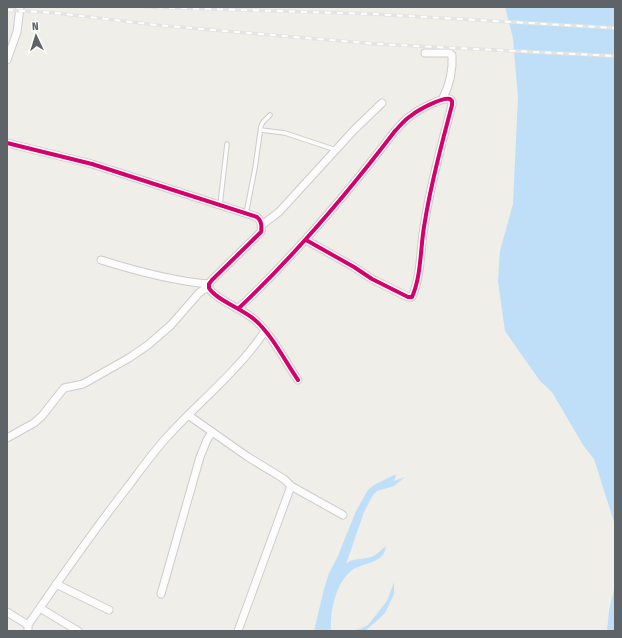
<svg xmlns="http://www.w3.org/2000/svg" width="622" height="638" viewBox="0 0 622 638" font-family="'Fira Sans Condensed',sans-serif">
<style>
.water{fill:#bfdef8}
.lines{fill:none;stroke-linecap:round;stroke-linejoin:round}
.service-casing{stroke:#ccc;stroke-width:5.5}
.minor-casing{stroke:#ccc;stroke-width:9}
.service{stroke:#fdfcfc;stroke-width:3.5}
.minor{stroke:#fdfcfc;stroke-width:7}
.rail-casing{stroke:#e4e4e4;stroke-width:3.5}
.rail{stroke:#fff;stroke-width:2;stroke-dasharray:6;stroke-linecap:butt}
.cycleway-casing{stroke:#fff;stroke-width:6}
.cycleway{stroke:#d6006c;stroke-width:4}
</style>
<rect width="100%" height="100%" fill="#efeee9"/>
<g class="water">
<path d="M505,7H615V525L594,459L583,445L552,392L540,381L505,331L498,281L500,251L513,204L518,97L513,38Z"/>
<path d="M394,475H396V476L394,481L405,477L394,486L377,491L373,495L364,512L346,564C352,558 359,560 367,558C375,557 380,551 386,546C385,564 362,562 351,571C335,585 330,611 331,631H314L324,589L329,573L338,556L356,511L368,490L374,485Z"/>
<path d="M394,582V594L385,613L381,617L365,631H350L360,629L368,625L387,601Z"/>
<path d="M615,585V631H607L609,611Z"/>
</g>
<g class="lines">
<defs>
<g id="service">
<path d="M261,130L285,133L336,150"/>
<path d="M220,205L227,144"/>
<path d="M246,214L255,168L261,126L263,122L270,115"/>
</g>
<g id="minor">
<path d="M425,53H449L452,55C453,71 450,84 443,98"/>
<path d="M7,60L17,32L20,7"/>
<path d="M7,143L92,164L257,217C262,221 262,226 261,232L212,280L209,284V288C216,300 243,309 255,320C272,335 285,361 298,380"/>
<path d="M262,225L279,212L354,130L382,103"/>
<path d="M101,260C136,271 173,281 209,284"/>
<path d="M239,308C296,254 347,194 395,131C400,126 405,119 412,115C418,110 442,97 450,99L452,101V105C442,143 431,182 425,221C420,246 422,274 412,297H408L372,279L354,267L306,240"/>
<path d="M188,415L248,457L284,479L291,486L238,631"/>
<path d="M7,438L34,423L42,416L64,388L83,384L129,358L148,345L171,325L199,293L203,290L209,288"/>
<path d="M291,486L343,515"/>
<path d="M56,584L109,610"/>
<path d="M161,594L200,457L207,440L212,432"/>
<path d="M40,608L78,631"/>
<path d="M7,612L28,625"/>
<path d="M28,631V625L35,615C66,570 97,526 130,484C142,468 154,451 168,436C200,401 238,371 265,331"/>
</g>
</defs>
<use href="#service" class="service-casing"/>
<use href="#minor" class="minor-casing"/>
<use href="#service" class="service"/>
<use href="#minor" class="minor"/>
<defs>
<g id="rail">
<path d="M145,7L373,14L615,28"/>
<path d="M7,10L56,13L156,25L376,44L615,56"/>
</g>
</defs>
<use href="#rail" class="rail-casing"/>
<use href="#rail" class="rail"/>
<defs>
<g id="cycleway">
<path d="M7,143L92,164L257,217C262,221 262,226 261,232L212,280L209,284V288C216,300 243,309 255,320C272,335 285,361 298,380"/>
<path d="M239,308C296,254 347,194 395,131C400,126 405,119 412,115C418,110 442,97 450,99L452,101V105C442,143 431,182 425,221C420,246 422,274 412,297H408L372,279L354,267L306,240"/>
</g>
</defs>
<use href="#cycleway" class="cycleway-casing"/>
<use href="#cycleway" class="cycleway"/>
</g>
<rect width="622" height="638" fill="none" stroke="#5e6368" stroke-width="16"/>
<g transform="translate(36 36) rotate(356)" stroke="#ffffff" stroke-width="3" paint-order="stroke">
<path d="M0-3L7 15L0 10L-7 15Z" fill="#5e6368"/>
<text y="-6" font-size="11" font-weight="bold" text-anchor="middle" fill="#5e6368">N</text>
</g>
</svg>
